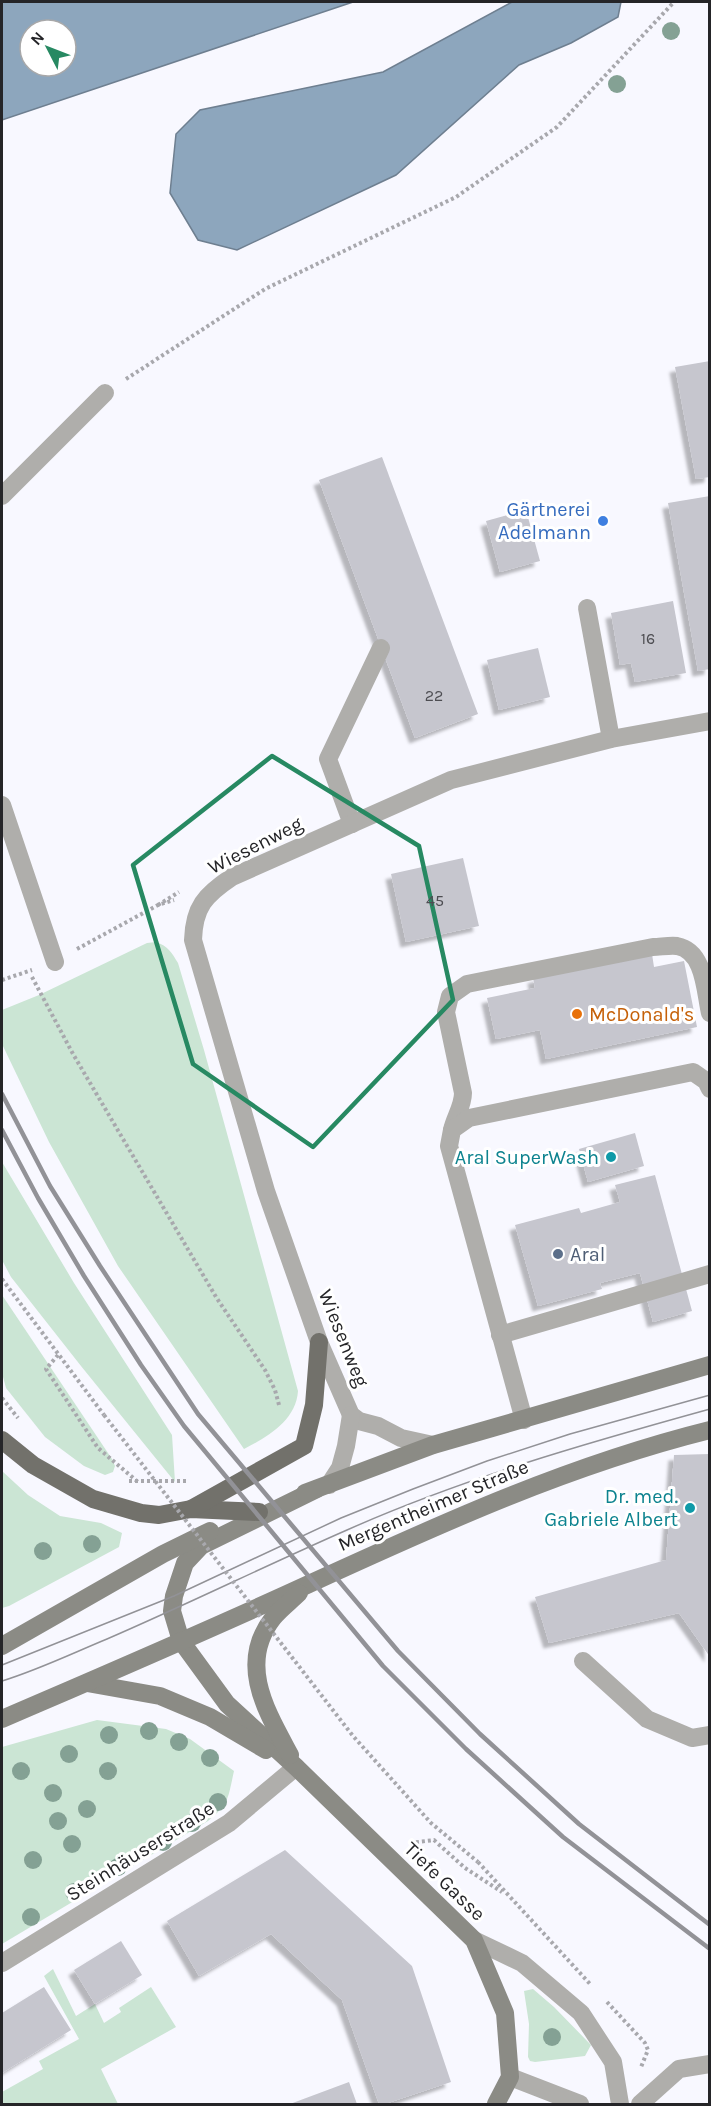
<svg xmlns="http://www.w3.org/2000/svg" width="711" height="2106" viewBox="0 0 711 2106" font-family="Karla,sans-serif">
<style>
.green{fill:#cbe5d4}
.water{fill:#8da6bd;stroke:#6e7f90;stroke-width:1.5;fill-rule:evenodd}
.building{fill:#c6c6ce;filter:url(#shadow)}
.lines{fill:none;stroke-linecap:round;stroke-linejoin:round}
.path{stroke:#a8a8ad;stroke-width:4;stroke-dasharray:3 3;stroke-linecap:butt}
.lane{stroke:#afaeab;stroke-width:18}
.street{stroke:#afaeab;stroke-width:18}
.secondary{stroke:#8b8b85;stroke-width:18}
.primary{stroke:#72716b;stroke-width:18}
.tram{stroke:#929297;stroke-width:1.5}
.rail{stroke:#929297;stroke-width:4.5}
.path-bridge{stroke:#a8a8ad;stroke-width:4;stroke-dasharray:3 3;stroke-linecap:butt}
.tree{fill:#84a194}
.marked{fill:none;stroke:#278962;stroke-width:4.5;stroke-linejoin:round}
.shop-dot{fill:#3f7fe0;stroke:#fff;stroke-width:2}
.food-dot{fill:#e8710a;stroke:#fff;stroke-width:2}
.culture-dot{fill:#0f9aa8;stroke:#fff;stroke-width:2}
.service-dot{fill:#5c6f8a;stroke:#fff;stroke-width:2}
.labels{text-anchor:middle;stroke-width:6;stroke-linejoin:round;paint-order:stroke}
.number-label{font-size:16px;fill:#4d4d52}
.shop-label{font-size:20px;fill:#366cbe;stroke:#fff;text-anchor:end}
.street-label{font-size:20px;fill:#252528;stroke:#fff}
.food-label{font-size:20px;fill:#c56008;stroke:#fff;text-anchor:start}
.culture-label{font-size:20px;fill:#0d838f;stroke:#fff;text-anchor:end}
.service-label{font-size:20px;fill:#4e5e75;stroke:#fff;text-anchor:start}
</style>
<defs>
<filter id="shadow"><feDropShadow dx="-5.5" dy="5.5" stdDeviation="1.5" flood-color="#0004"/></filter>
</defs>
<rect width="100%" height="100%" fill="#f8f8ff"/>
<g class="green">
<path d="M156,942C168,946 172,953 178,963L204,1050L298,1391C296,1421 267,1437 244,1449L118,1266L49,1142L2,1044V1010L39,995L147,943Z"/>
<path d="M2,1162L74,1283L172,1435L175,1482L81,1366L11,1277L2,1260Z"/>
<path d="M2,1295L112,1459L115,1466L113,1472L105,1475L84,1466L45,1437L6,1388L2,1373Z"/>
<path d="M2,1471L28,1495L60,1516L101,1523L122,1533L119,1547L9,1606L2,1608Z"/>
<path d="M97,1720L166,1729L190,1739L234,1771C228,1797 230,1803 208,1821L2,1944V1747Z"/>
<path d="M53,1969L76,2016L95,2004L104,2023L121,2012L119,2008L151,1987L176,2027L101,2069L118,2104H2V2092L43,2069L39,2061L79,2039L44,1976Z"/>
<path d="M533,1989L554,2007L591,2045L585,2056L535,2062L530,2061L528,2057L529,2024L524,1991Z"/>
</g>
<g class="water">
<path d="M2,2H353L2,120ZM30,30H66V66H30Z"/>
<path d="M512,2H621L618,17L571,43L519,65L396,175L237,250L198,240L170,193L176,134L200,110L383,72Z"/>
</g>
<g class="building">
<path d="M710,361V477L696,479L675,367Z"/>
<path d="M382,457L478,714L415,738L319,480Z"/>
<path d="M710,496V669L698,671L668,503Z"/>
<path d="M526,510L540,561L500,572L486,521Z"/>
<path d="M673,601L686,673L635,682L631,663L620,665L611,613Z"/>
<path d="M538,648L550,697L499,710L487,660Z"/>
<path d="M463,858L479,926L406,942L391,874Z"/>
<path d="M652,954L654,967L684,961L697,1027L546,1059L540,1030L496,1039L487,998L535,988L533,978Z"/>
<path d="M635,1133L644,1166L588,1182L579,1149Z"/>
<path d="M655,1175L692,1311L653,1322L640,1273L600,1283L602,1289L538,1306L515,1225L579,1208L581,1213L620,1202L615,1185Z"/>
<path d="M710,1454V1657L679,1613L549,1643L535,1597L666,1560L674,1455Z"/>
<path d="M285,1850L412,1966L451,2082L385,2104H379L342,2000L271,1934L199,1976L167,1921Z"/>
<path d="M121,1941L142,1975L95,2004L74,1970Z"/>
<path d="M44,1987L71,2030L2,2073V2013Z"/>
<path d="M349,2082L357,2104H290Z"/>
</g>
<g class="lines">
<g class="path">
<path d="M126,379L265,289L456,197L557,127L674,2"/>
<path d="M158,905L179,892"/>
<path d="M77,949L158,905L174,900"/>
<path d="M32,977L73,1054L216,1297L265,1370L275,1390L279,1405"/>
<path d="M2,980L32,970"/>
<path d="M2,1279L104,1415"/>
<path d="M58,1355L46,1369L98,1448L138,1482"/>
<path d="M2,1398L18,1418"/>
<path d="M129,1481H188"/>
<path d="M410,1843L434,1840L465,1868L502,1892"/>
<path d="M478,1862L591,1985"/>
<path d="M607,2002L645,2043L648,2050L641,2067"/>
</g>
<g class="lane">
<path d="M2,496L105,393"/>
<path d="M587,608L611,739"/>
<path d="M2,805L55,962"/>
<path d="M352,824L328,759L381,648"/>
<path d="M452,1130C455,1117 463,1106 463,1093L446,1012L450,996L467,984L653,947C660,947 670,945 677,946C705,951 705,992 710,1013"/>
<path d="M500,1335L710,1274"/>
<path d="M524,1420L449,1146L452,1130L469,1118L693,1072L706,1081L710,1089"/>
<path d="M583,1661L647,1719L692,1738L710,1735"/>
<path d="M640,2104L679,2069L710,2064"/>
</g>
<g class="street">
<path d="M433,1445L401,1438L378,1426L359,1421L351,1415L319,1342L266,1191L193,940C194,907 205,895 232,877L451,780L611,739L710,721"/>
<path d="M329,1485L340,1468L346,1446L351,1415"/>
<path d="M474,1940L522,1963L581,2013L613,2062L620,2104"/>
<path d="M2,1963L229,1823L296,1767"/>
<path d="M510,2077L580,2104"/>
</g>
<g class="secondary">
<path d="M317,1489L201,1546L185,1563L174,1596L172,1611L181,1641L227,1704L296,1767L474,1940L505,2013L510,2077L496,2104"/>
<path d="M305,1493L433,1445L710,1365"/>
<path d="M2,1646L163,1554L210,1531"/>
<path d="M87,1683L160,1696L210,1717L266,1750"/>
<path d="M2,1719C104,1675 207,1631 309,1584C440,1524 569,1465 710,1430"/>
<path d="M290,1755C267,1712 237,1664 273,1618C280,1609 291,1601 299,1593"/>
</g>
<g class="primary">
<path d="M2,1440L33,1465L93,1499L141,1513L159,1515L191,1509L259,1512"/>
<path d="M191,1509L304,1446L314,1405L319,1342"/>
</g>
<g class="tram">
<path d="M2,1665L174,1596L341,1518L413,1489L487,1461L570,1434L710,1395"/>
<path d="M2,1681C38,1670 73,1653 107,1639C188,1604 267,1565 347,1530C464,1478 587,1443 710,1409"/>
</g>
<g class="rail">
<path d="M2,1094L50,1186L100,1266L198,1414L398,1651L480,1734L579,1824L710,1925"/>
<path d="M2,1130L38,1198L84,1276L141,1365L184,1426L383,1666L466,1749L563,1837L710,1949"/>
</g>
<path class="path-bridge" d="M104,1415L353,1736L431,1823L478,1862"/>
</g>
<g class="tree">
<circle cx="671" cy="31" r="9"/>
<circle cx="617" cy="84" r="9"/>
<circle cx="92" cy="1544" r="9"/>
<circle cx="43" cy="1551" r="9"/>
<circle cx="149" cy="1731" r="9"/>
<circle cx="109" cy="1735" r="9"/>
<circle cx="179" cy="1742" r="9"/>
<circle cx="69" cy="1754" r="9"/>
<circle cx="210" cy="1758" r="9"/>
<circle cx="21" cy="1771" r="9"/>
<circle cx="108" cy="1771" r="9"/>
<circle cx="53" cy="1793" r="9"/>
<circle cx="218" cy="1802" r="9"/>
<circle cx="87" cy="1809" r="9"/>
<circle cx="58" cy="1821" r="9"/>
<circle cx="192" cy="1823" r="9"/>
<circle cx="163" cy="1842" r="9"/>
<circle cx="72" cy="1844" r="9"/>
<circle cx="33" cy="1860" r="9"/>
<circle cx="118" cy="1867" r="9"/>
<circle cx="74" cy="1892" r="9"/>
<circle cx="31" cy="1917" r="9"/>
<circle cx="552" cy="2037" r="9"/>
</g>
<path class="marked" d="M272,756L419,846L453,1000L313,1147L193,1064L133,865Z"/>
<circle class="shop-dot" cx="603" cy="521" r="6"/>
<circle class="food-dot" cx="577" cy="1014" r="6"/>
<g class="culture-dot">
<circle cx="611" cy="1157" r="6"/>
<circle cx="690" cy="1508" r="6"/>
</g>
<circle class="service-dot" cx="558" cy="1254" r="6"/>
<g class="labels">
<g class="number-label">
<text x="648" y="644">16</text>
<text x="434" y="701">22</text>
<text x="435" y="906">45</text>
</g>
<g class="shop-label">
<text x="591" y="516">Gärtnerei<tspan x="591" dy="23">Adelmann</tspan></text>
</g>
<g class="street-label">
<text transform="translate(255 845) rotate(-27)" y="7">Wiesenweg</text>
<text transform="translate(344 1338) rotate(68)" y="7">Wiesenweg</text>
<text transform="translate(433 1505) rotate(-23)" y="7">Mergentheimer Straße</text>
<text transform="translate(140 1851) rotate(-32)" y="7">Steinhäuserstraße</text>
<text transform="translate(445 1881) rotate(44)" y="7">Tiefe Gasse</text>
</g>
<g class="food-label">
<text x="589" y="1021">McDonald's</text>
</g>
<g class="culture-label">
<text x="599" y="1164">Aral SuperWash</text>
<text x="678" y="1503">Dr. med.<tspan x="678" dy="23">Gabriele Albert</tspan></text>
</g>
<g class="service-label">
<text x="570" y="1261">Aral</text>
</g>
</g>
<rect width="711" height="2106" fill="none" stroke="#252528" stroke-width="6"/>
<g transform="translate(48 48) rotate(312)"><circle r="28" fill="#ffffff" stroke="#a8a8a9" stroke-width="1.5"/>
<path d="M0-4.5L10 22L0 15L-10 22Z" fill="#278962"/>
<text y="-9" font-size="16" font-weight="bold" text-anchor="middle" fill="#252528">N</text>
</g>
</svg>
